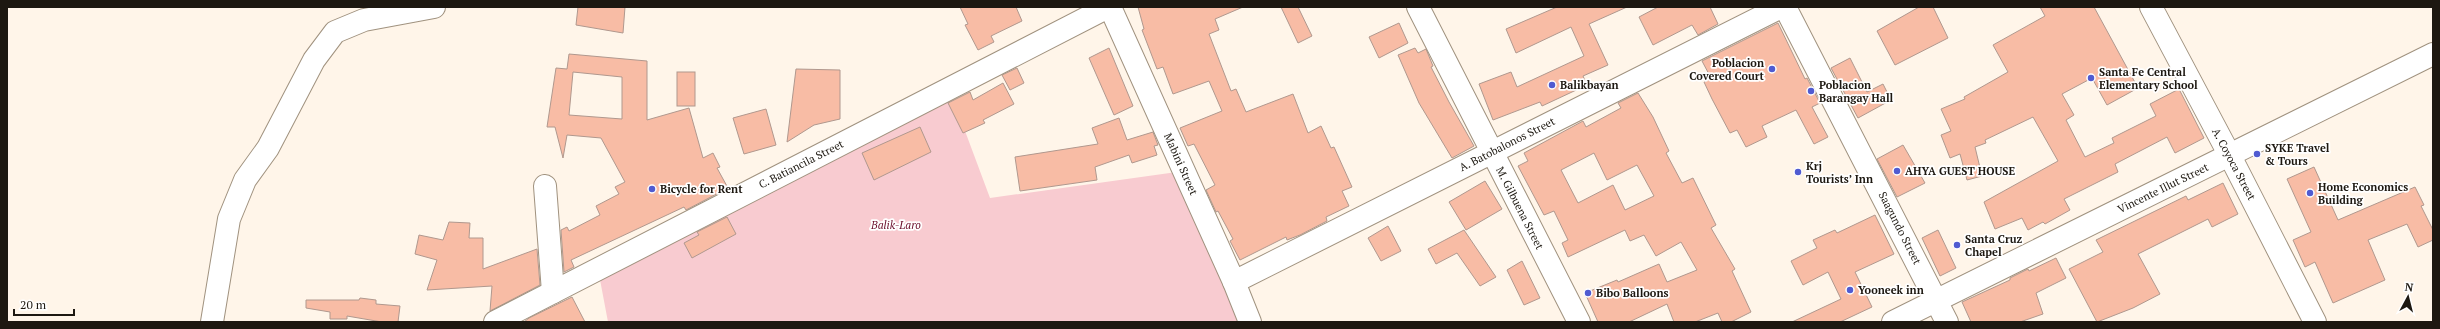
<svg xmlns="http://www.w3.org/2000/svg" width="2440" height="329" viewBox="0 0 2440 329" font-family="'PT Serif',serif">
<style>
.green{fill:#f8cbd0}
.building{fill:#f8bca5;stroke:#b0988e;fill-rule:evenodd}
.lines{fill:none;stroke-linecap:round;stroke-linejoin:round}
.minor-casing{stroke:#a0927f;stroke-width:24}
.tertiary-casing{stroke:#a0927f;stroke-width:24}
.minor{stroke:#fff;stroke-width:22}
.tertiary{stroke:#fff;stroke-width:22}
.poi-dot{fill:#505bd1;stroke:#fff;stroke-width:1.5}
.labels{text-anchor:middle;stroke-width:3.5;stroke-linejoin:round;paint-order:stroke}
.poi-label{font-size:11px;font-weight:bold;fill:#1d1811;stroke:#fff;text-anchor:start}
.street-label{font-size:11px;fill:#1d1811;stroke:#fff}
.park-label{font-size:11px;font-style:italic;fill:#6a0c29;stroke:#fff}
</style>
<rect width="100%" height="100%" fill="#fff5e9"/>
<path class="green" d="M949,88L990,198L1184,171L1249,322H608L598,269Z"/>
<g class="building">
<path d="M578,7H625L623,33L576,25Z"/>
<path d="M960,7H1016L1022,21L991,36L994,42L978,50L965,25L968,24Z"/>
<path d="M1138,7H1243L1215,19L1219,30L1209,34L1231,91L1236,89L1246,112L1293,94L1308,133L1321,126L1331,148L1334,147L1352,187L1342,191L1349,206L1326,217L1327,221L1300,235L1287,240L1286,237L1240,260L1230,241L1233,239L1218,211L1216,212L1206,190L1215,185L1194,144L1188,146L1180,128L1222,111L1209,81L1173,94L1163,67L1157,69L1142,30L1144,29Z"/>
<path d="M1281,7H1298L1312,36L1298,43Z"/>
<path d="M1557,7H1627L1589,24L1608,65L1583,76L1587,85L1542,106L1540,102L1493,120L1479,84L1511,72L1517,87L1584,56L1571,27L1516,53L1506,29Z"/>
<path d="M1658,7H1710L1718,24L1698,35L1692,25L1653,45L1639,17Z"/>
<path d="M1919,7H1933L1948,38L1895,65L1877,31Z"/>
<path d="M2040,7H2094L2138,88L2107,105L2092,78L2062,94L2074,115L2066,120L2085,157L2114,143L2112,138L2156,116L2150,104L2179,89L2204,138L2175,153L2167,137L2115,164L2118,172L2064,199L2070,210L2045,224L2043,222L2028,230L2022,218L1995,229L1984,202L2058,161L2033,117L1985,140L1986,143L1975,147L1982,176L1967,180L1960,154L1950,158L1941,135L1951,131L1941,109L1965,99L1964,97L2008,72L1993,45L2045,16Z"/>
<path d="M1399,23L1408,43L1379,58L1369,37Z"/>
<path d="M1778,23L1805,79L1807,78L1820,103L1812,107L1828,137L1814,144L1796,110L1762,126L1767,137L1746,147L1737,130L1730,133L1712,99L1704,82L1711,78L1702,61Z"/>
<path d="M1109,48L1133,106L1114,115L1089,58Z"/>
<path d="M1415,48L1418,53L1426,49L1433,66L1431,67L1449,102L1474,146L1452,158L1419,103L1398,55Z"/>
<path d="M569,54L647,61V120L689,108L703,158L713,153L720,167L717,168L728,188L686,210L684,207L571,260L574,267L564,272L561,230L567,227L569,231L600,215L596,206L619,194L615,187L625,182L601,138L567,135L563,158L555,127H547L556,68L567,69ZM573,72L622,77V119L569,115Z"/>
<path d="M1850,58L1867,92L1883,84L1891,100L1858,118L1831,68Z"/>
<path d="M1017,68L1024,83L1010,90L1002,75Z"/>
<path d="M796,69L840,70V119L814,125L787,142Z"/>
<rect x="677" y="72" width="18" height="34"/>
<path d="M1003,83L1014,104L983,120L985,123L963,133L948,103L970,92L973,100Z"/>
<path d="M1638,93L1653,117L1669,151L1666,153L1682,183L1693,178L1716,225L1711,228L1735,269L1732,271L1751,312L1731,322H1722L1718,313L1695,322H1674L1667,304L1629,322H1598L1585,293L1617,280L1618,282L1659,264L1667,282L1697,270L1681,242L1656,256L1644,235L1630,241L1625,230L1568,257L1562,243L1568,240L1554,211L1544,215L1518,166L1528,161L1524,153L1583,121L1586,127L1621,108L1618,103ZM1594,153L1607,180L1637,165L1654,196L1625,210L1613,185L1578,203L1561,170Z"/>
<path d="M766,109L776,145L744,154L733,118Z"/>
<path d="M1119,118L1127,140L1153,132L1158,145L1154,146L1157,155L1132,163L1129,155L1095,167L1097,180L1020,191L1015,157L1098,144L1092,128Z"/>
<path d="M920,127L931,152L874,180L862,153Z"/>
<path d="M1903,145L1925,183L1897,197L1877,159Z"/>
<path d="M2314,167L2338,220L2415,187L2424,205L2421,206L2433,230V240L2418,247L2407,224L2368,240L2385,280L2333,303L2315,262L2305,267L2293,240L2311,232L2287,179Z"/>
<path d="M1485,181L1502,209L1466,230L1449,202Z"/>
<path d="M2223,183L2238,214L2212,227L2208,219L2138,254L2160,294L2133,308L2097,322L2069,269L2103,252L2096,240L2186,196L2188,200Z"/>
<path d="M1875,215L1894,254L1855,272L1872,307L1840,322H1792L1841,299L1828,272L1803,285L1791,261L1817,248L1813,240L1835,230L1837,233Z"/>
<path d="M727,217L736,234L692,258L684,243L699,235L697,232Z"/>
<path d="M449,222L470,223L469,238H483V269L537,249L540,285L490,311L492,286L427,290L437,260L415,254L419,235L443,240Z"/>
<path d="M1388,226L1401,251L1381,261L1368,238Z"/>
<path d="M1464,230L1496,277L1480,286L1457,253L1436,264L1428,249Z"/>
<path d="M1938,230L1956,268L1940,276L1922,238Z"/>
<path d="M2056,258L2066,278L2036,293L2043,314L2020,322H1971L1962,302L2010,280V278L2028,269L2029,271Z"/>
<path d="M1522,261L1540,298L1524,305L1507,270Z"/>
<path d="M572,297L585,322H524L529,318Z"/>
<path d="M360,298L376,300V304L400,306L398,322H382L347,316V319H330V312L306,308V300H359Z"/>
</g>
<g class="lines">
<defs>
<g id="minor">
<path d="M1418,7L1579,322"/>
<path d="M1785,7L1947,322"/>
<path d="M2151,7L2229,154L2315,322"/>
<path d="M545,186L553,292"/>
<path d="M1234,282L1250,322"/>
<path d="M212,322L229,219L245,180L268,148L314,60L335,32L364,20L434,7"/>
<path d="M1893,322L2433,54"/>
</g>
<g id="tertiary">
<path d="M1110,7L1234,282L1781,7"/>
<path d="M495,322L1108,7"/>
</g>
</defs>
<use href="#minor" class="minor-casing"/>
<use href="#tertiary" class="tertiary-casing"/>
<use href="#minor" class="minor"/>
<use href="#tertiary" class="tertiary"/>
</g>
<g class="poi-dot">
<circle cx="1772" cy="69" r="4"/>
<circle cx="2091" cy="78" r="4"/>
<circle cx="1552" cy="85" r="4"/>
<circle cx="1811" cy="91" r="4"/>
<circle cx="2257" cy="154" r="4"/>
<circle cx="1897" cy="171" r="4"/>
<circle cx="1798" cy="172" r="4"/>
<circle cx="652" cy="189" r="4"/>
<circle cx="2310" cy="193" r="4"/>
<circle cx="1957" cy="245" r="4"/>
<circle cx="1850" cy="290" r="4"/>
<circle cx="1588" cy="293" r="4"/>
</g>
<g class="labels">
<g class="poi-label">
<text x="1764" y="67" text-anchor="end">Poblacion<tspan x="1764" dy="13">Covered Court</tspan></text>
<text x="2099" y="76">Santa Fe Central<tspan x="2099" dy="13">Elementary School</tspan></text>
<text x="1560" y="89">Balikbayan</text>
<text x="1819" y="89">Poblacion<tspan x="1819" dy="13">Barangay Hall</tspan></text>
<text x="2265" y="152">SYKE Travel<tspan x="2265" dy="13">&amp; Tours</tspan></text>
<text x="1806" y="170">Krj<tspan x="1806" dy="13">Tourists’ Inn</tspan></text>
<text x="1905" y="175">AHYA GUEST HOUSE</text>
<text x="2318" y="191">Home Economics<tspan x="2318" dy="13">Building</tspan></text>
<text x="660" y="193">Bicycle for Rent</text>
<text x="1965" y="243">Santa Cruz<tspan x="1965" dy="13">Chapel</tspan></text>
<text x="1858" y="294">Yooneek inn</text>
<text x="1596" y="297">Bibo Balloons</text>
</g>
<g class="street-label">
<text transform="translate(1507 144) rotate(-27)" y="4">A. Batobalonos Street</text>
<text transform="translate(801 164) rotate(-27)" y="4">C. Batiancila Street</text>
<text transform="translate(1181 164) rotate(66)" y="4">Mabini Street</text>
<text transform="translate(2234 164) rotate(62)" y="4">A. Coyoca Street</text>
<text transform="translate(2163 188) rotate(-26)" y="4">Vincente Illut Street</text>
<text transform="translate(1520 208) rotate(63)" y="4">M. Gilbuena Street</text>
<text transform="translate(1900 228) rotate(63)" y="4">Saagundo Street</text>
</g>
<g class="park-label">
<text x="896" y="229">Balik-Laro</text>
</g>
</g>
<rect width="2440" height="329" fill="none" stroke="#1d1811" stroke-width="16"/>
<g transform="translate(2408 297) rotate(7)" stroke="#ffffff" stroke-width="3" paint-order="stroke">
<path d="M0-3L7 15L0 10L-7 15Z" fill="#1d1811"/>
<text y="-6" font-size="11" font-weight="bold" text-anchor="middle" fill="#1d1811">N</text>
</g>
<path d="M14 309v6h60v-6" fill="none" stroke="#1d1811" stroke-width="2"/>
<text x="20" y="309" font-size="12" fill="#1d1811" stroke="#ffffff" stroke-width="3" paint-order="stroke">20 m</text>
</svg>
